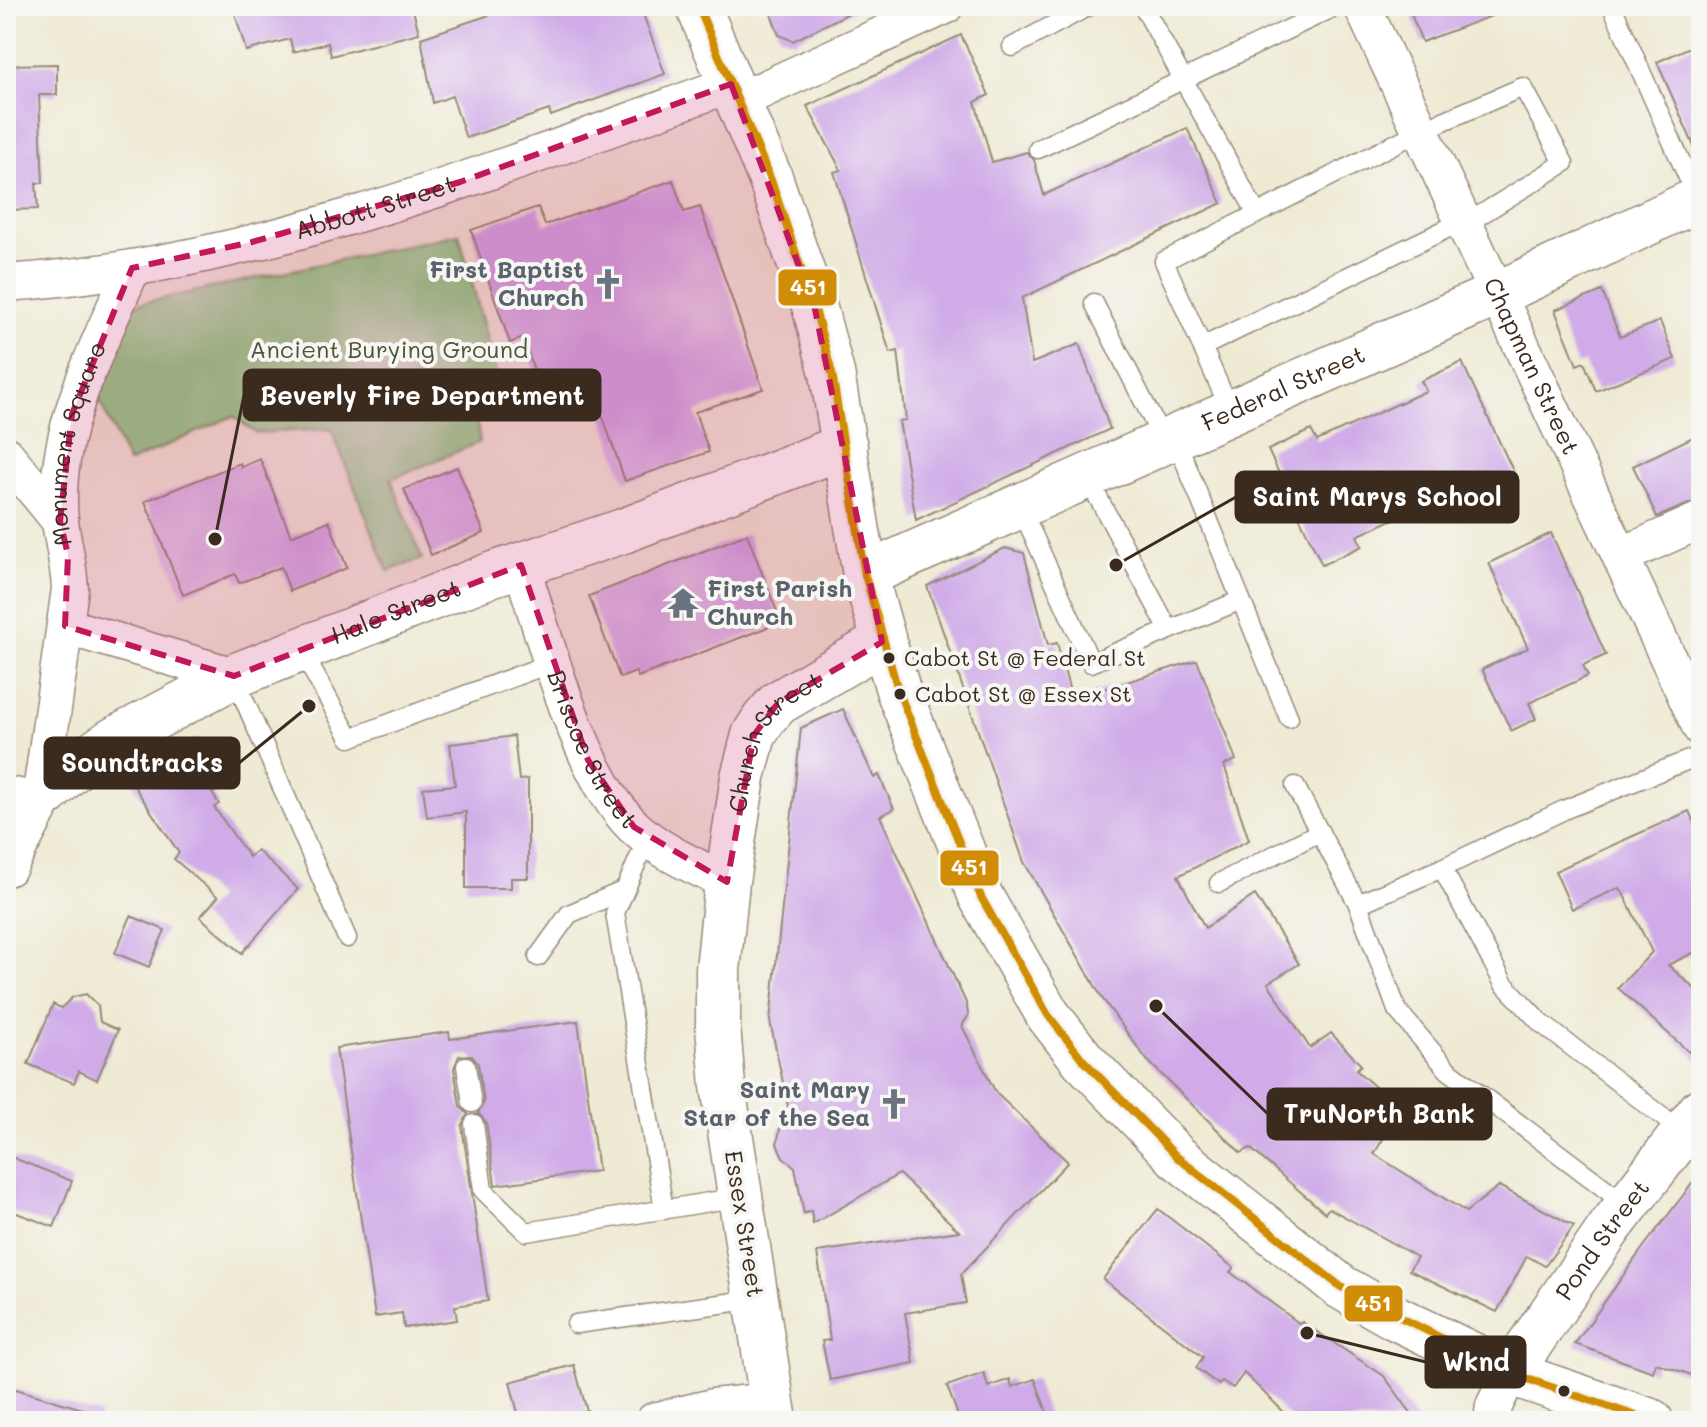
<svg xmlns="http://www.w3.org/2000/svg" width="1707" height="1427" viewBox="0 0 1707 1427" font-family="Mali,sans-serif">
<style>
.green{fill:#92d38a;stroke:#667e54;stroke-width:2}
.building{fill:#d0abe8}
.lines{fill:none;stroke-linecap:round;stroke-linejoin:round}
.lane-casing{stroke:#958a79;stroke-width:21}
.street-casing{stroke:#958a79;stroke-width:39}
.secondary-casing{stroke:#958a79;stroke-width:47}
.lane{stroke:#fff;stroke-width:18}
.street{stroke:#fff;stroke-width:36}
.secondary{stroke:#fff;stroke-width:44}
.bus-1-casing{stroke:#f6f6f2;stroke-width:14}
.bus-1{stroke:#d18d06;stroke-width:8}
.marked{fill:#c2185b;fill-opacity:0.2;stroke:#c2185b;stroke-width:6;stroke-dasharray:16 10;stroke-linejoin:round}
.bus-dot{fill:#3b2a1e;stroke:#f6f6f2;stroke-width:3}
.labels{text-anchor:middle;stroke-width:8;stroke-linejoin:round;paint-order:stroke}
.bus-label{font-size:22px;fill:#3b2a1e;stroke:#f6f6f2;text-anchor:start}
.street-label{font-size:24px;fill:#3b2a1e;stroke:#f6f6f2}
.worship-label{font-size:24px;font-weight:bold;fill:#5b616d;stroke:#f6f6f2;text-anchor:end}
.park-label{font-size:24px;fill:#515439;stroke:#f6f6f2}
.leader{fill:none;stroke:#3b2a1e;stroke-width:3}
.callout-dot{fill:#3b2a1e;stroke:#f6f6f2;stroke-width:3}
.callout{fill:#3b2a1e;stroke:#3b2a1e;stroke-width:3}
.callout-label{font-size:26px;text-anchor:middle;font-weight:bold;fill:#fff}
.line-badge{stroke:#f6f6f2;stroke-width:3}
.badge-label{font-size:22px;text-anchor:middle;font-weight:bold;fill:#fff}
</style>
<rect width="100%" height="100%" fill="#f6f6f2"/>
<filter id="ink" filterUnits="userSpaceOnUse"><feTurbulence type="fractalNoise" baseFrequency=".0125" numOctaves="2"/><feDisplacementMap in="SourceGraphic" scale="16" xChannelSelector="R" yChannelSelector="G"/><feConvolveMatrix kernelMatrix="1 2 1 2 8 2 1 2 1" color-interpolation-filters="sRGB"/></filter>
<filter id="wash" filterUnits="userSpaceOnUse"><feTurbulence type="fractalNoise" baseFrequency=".006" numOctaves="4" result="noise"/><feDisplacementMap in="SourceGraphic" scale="32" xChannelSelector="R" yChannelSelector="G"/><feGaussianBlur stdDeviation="1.8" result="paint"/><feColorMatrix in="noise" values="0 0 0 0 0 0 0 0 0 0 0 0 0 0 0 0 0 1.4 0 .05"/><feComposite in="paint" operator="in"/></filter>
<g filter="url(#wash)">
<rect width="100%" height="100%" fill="#efead4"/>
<path class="green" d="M459,234L500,388L473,403L480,442L391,479L422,559L388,571L331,429L256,433L233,416L128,463L96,392L128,306Z"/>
<g id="blocks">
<g class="building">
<path d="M233,6H412L419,33L331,56L328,43L293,52L290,39L246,51Z"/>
<path d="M516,6H640L665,74L551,116L549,110L466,138L452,96L433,103L421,38Z"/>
<path d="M768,6H863L793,41L779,35Z"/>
<path d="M1408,6H1509L1510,9L1422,42Z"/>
<path d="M961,35L989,95L975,102L992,162L1027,152L1034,160L1044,195L1187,128L1222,203L1022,298L1032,363L1079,344L1110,429L916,520L899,421L906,420L898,351L890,353L834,172L841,170L807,106Z"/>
<path d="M1701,42V162L1657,62Z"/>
<path d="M57,64V95H39L43,183H36L38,209L6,210V65Z"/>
<path d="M673,180L684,212L700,207L763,389L695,412L709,452L625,481L596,397L563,409L550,372L536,376L523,338L510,343L471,230L538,207L545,225Z"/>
<path d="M1602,291L1620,337L1660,321L1675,359L1596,391L1584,362L1577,365L1555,310Z"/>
<path d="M1462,362L1516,477L1475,497L1469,484L1357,536L1362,546L1322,565L1268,450L1311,430L1317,441L1426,391L1421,381Z"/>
<path d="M1701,433V499L1657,517L1633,466Z"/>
<path d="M260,459L291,536L329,521L347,568L290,591L281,567L239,583L235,574L183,595L145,501L240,463L241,467Z"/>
<path d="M457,467L484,533L431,555L404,489Z"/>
<path d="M1551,533L1606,655L1583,665L1588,676L1529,703L1536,719L1511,731L1482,669L1528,648L1489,563Z"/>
<path d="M747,534L781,622L638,677L636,672L620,678L589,596Z"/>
<path d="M1005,548L1024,553L1048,645L1057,643L1072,699L1197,660L1236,760L1224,765L1249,840L1178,876L1205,928L1255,895L1299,964L1268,983L1310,1048L1331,1033L1361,1065L1356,1070L1401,1110L1374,1154L1466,1212L1499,1186L1574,1226L1545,1266L1527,1256L1497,1312L1409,1270L1417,1257L1329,1208L1325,1213L1250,1148L1241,1153L1147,1060L1102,998L1024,862L927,586Z"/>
<path d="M843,709L874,778L879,775L894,809L880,816L967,1005L968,1016L962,1026L996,1093L1068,1162L961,1274L966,1303L905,1313L914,1363L830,1380L822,1341L830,1340L817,1252L959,1231L899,1174L813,1224L811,1211L804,1214L795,1167L783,1157L777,1144L780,1129L790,1116L770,1021L801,728Z"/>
<path d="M514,736L519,780L528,779V878H511V888H466V812L427,817L423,788L455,785L450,744Z"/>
<path d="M197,738L223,774L213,780L219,789L212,793L219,804L214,807L249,857L257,850L298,889L242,953L200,917L218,897L174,859L179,853L132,783Z"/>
<path d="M1689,811L1701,838V949L1668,965L1701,994V1063L1618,988L1652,952L1623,893L1619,888L1572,909L1555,871Z"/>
<path d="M131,916L165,930L149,967L115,953Z"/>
<path d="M86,994L98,1006L100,1022L118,1030L97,1080L79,1071L74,1083L28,1064L53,1004L61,1008L73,997Z"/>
<path d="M578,1021L598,1171L495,1185L486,1122L478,1113L484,1102L478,1064L471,1055L459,1056L454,1068L460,1106L468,1114L462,1126L488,1301L455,1306L457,1320L404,1328L402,1313L375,1317L336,1048L449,1032L450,1039Z"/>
<path d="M6,1155L72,1181L54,1227L6,1209Z"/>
<path d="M1701,1172V1378L1656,1363L1653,1372L1575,1344L1642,1249Z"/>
<path d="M1158,1209L1234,1268L1230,1272L1300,1324L1302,1322L1384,1376L1417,1421H1293L1244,1373L1233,1388L1222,1381L1219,1385L1196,1368L1203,1357L1103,1279Z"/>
<path d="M574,1365L587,1411L551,1421H520L510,1382Z"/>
<path d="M984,1373L988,1387L1010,1379L1012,1387L1035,1379L1050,1421H960L947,1386Z"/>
<path d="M6,1386L99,1414L98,1421H6Z"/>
</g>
</g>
</g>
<g filter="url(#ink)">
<use href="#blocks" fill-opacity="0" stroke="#958a79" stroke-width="2"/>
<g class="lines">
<defs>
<g id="lane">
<path d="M1143,6L1257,214"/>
<path d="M1612,6L1698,200"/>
<path d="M1012,47L1089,6"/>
<path d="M1038,149L1337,6"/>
<path d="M1094,303L1164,442"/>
<path d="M1202,347L1463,221"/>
<path d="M1231,412L1164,261L1420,131L1523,87L1564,163L1464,225"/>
<path d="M1087,477L1169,630"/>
<path d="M1020,506L1091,663L1241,600L1175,437"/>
<path d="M1241,600L1289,718"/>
<path d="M300,648L350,738L554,662"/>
<path d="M234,676L347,938"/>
<path d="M1295,786L1358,904L1397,1010L1448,1070L1628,1206"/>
<path d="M648,837L615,913L664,1210"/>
<path d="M1219,883L1320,832"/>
<path d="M1358,904L1442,868"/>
<path d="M538,957L569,914L625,890"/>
<path d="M466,1066L472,1103"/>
<path d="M474,1124L483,1190L526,1232L740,1197"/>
<path d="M1684,1133L1541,1023L1504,984L1442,868L1566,809L1701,755"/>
<path d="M576,1324L756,1299"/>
</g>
<g id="street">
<path id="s1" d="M1362,6L1701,728"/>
<path d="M738,101L945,6"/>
<path id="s2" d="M6,283C253,267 500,168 731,84"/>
<path d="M6,455L60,521"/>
<path d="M1621,556L1701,520"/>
<path id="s3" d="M521,565C546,640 578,771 633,826C659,851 695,866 727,882"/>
<path d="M65,626L234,676"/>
<path id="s4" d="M6,795L40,800L70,589C69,565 63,544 60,521C51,432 99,347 132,268"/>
<path d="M654,1421L713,1407L771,1401"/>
<path d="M1492,1421L1494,1406L1510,1373"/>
</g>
<g id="secondary">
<path d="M698,6L771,180L815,309L832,373L865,575L898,690L981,897L1048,1015L1083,1060L1177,1157L1341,1287L1396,1318L1510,1373L1651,1421"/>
<path id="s5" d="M865,575L1497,294L1701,198"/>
<path id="s6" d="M6,864L40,800L81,762L113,740L234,676L493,574L623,531L845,446"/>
<path id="s7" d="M1510,1373L1611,1226L1701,1110"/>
<path id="s8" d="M775,1421L723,1086L718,1027V970L727,882L743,777L754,735L764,719L778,703L882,642"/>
</g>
</defs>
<use href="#lane" class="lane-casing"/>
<use href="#street" class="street-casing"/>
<use href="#secondary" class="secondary-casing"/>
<use href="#lane" class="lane"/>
<use href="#street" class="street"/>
<use href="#secondary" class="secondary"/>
<defs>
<path id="bus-1" d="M698,6L771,180L815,309L832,373L865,575L898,690L981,897L1048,1015L1083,1060L1177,1157L1341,1287L1510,1373L1651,1421"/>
</defs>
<use href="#bus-1" class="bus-1-casing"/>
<use href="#bus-1" class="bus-1"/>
</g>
</g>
<path class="marked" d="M731,84L815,309L882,642L778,703L754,735L727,882L634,827L588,760L521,565L234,676L65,626L68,555L60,521L72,414L132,268L252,242L460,182Z"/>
<defs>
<symbol id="church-bare" viewBox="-9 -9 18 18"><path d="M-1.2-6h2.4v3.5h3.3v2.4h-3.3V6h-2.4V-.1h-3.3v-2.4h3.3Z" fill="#6b7280" stroke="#f6f6f2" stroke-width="2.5" paint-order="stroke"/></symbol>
<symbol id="temple-bare" viewBox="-9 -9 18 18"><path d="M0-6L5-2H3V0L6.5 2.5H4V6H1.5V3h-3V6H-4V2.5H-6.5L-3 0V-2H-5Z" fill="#6b7280" stroke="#f6f6f2" stroke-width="2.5" paint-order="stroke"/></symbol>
</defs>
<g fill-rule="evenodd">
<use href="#church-bare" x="586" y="262" width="44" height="44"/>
<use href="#temple-bare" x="661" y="581" width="44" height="44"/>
<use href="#church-bare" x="872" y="1082" width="44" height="44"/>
</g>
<g class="bus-dot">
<circle cx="889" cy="658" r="7"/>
<circle cx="900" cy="694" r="7"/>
<circle cx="1564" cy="1391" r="7"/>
</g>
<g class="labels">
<g class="bus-label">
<text x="904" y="666">Cabot St @ Federal St</text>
<text x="915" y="702">Cabot St @ Essex St</text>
</g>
<g class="street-label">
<text dy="8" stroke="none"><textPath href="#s2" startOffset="378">Abbott Street</textPath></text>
<text dy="8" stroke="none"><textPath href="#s1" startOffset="398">Chapman Street</textPath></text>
<text dy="8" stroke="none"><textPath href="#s5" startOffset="458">Federal Street</textPath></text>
<text dy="8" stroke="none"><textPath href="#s4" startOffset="396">Monument Square</textPath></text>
<text dy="8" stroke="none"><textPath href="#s6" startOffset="478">Hale Street</textPath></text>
<text dy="8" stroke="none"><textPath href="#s3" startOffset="198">Briscoe Street</textPath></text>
<text dy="8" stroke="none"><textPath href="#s8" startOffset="698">Church Street</textPath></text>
<text transform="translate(744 1224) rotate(81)" y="8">Essex Street</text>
<text dy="8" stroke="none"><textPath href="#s7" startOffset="162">Pond Street</textPath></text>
</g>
<g class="worship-label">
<text x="584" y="278">First Baptist<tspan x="584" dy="28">Church</tspan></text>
<text x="707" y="597" text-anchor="start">First Parish<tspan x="707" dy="28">Church</tspan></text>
<text x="870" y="1098">Saint Mary<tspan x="870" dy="28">Star of the Sea</tspan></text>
</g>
<g class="park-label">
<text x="389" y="358">Ancient Burying Ground</text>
</g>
</g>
<path class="leader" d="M215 539L244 395M1116 565L1236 497M309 706L239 763M1156 1006L1268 1114M1307 1333L1426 1362"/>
<g class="callout-dot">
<circle cx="215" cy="539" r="8"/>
<circle cx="1116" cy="565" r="8"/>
<circle cx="309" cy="706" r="8"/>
<circle cx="1156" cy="1006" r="8"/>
<circle cx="1307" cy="1333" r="8"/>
</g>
<g class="callout">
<rect x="244" y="370" width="356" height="50" rx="8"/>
<rect x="1236" y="472" width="282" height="50" rx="8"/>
<rect x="45" y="738" width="194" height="50" rx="8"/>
<rect x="1268" y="1089" width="223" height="50" rx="8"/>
<rect x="1426" y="1337" width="99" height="50" rx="8"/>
</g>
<g class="callout-label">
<text x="422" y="405">Beverly Fire Department</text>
<text x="1377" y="506">Saint Marys School</text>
<text x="142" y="772">Soundtracks</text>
<text x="1379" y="1123">TruNorth Bank</text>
<text x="1476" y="1371">Wknd</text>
</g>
<g class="line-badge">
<rect x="777" y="268" width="61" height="39" rx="8" fill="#d18d06"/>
<rect x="939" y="849" width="61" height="38" rx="8" fill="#d18d06"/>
<rect x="1343" y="1284" width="61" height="39" rx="8" fill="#d18d06"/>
</g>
<g class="badge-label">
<text x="808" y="295">451</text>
<text x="969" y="875">451</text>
<text x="1373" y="1311">451</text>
</g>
<rect width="1707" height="1427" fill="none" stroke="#f6f6f2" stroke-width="32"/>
</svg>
